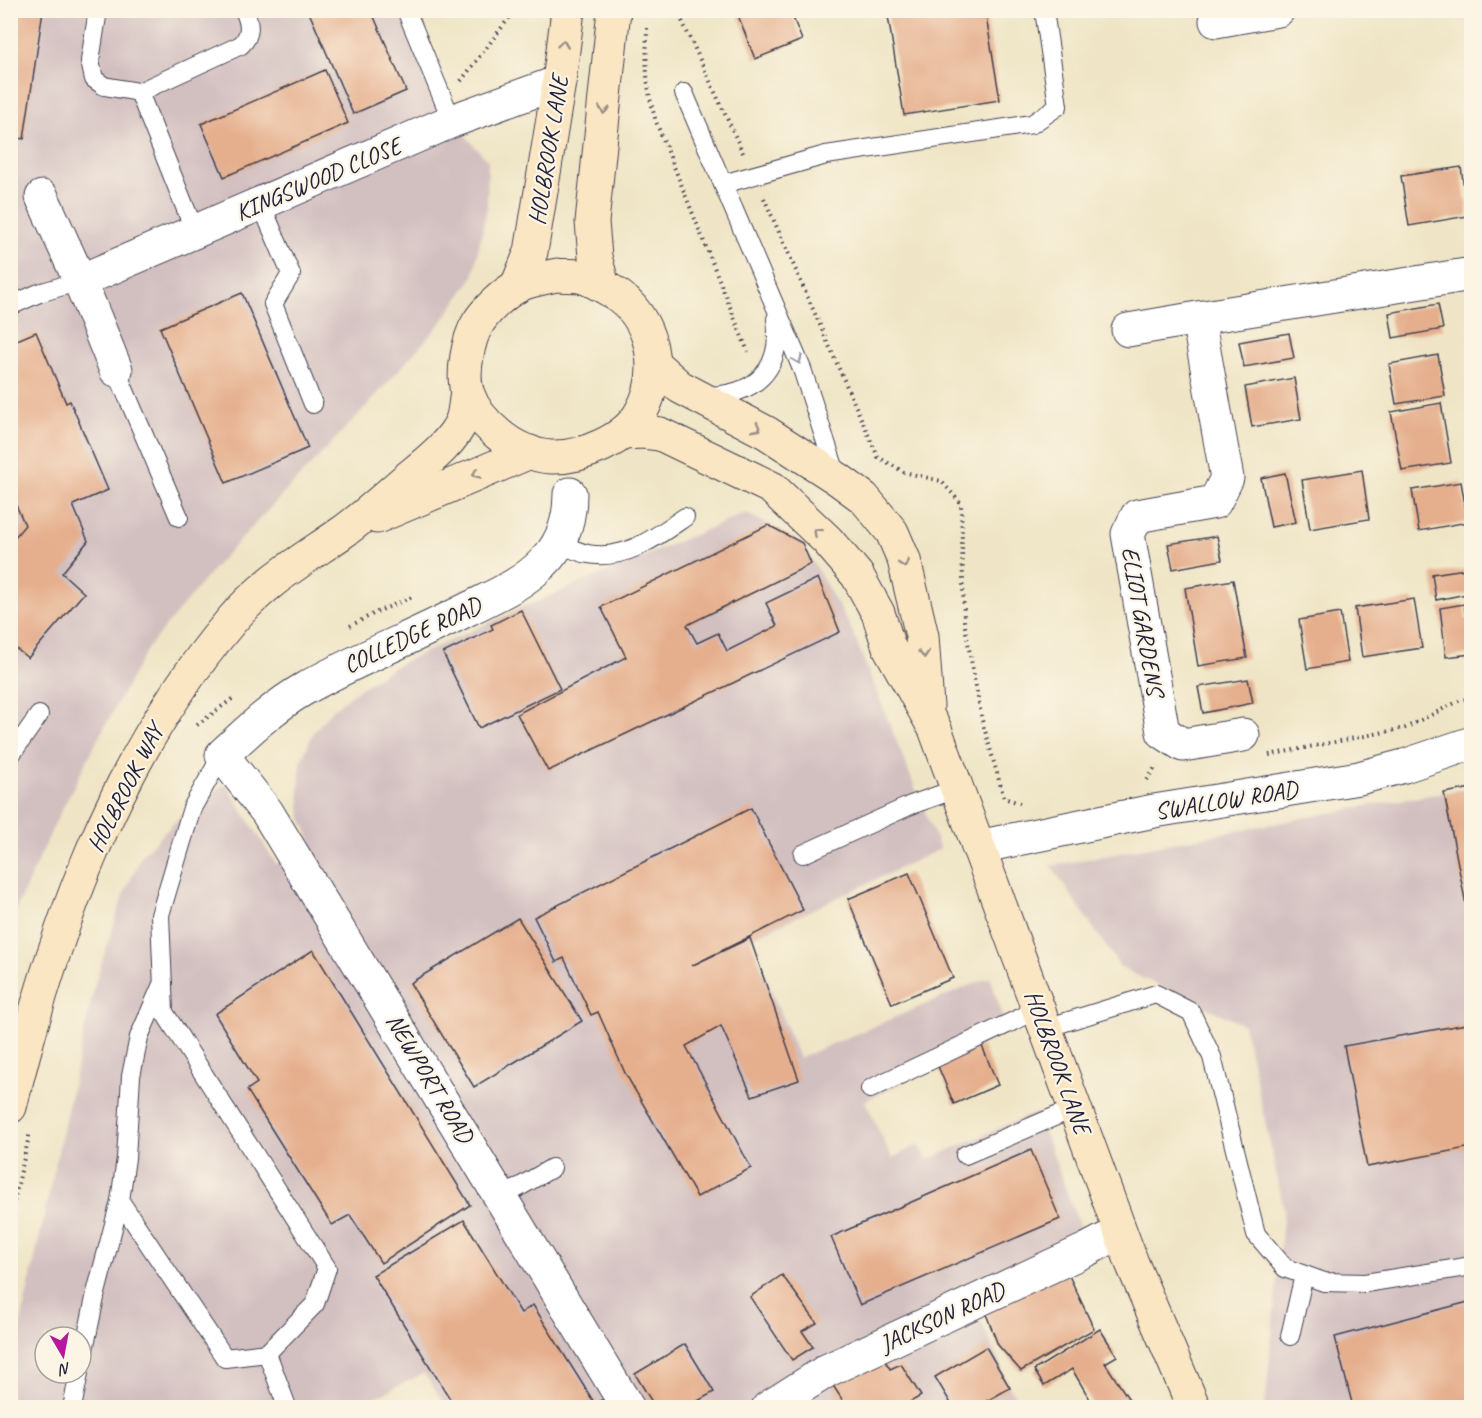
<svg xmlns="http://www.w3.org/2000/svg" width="1482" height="1418" viewBox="0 0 1482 1418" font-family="Caveat,sans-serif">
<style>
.industrial{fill:#d2bfc0;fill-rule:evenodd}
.building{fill:#e5af8d}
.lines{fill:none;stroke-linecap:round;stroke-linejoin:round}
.lane-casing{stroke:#413f50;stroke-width:20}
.street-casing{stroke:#413f50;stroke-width:35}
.secondary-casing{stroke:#413f50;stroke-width:35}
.path{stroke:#413f50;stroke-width:4;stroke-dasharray:1.5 4.5;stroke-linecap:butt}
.lane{stroke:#fff;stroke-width:18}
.street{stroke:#fff;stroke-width:33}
.secondary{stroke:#fbe6c4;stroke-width:33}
.oneway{stroke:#998e86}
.oneway2{stroke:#9c9ca7}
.labels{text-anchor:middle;stroke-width:4.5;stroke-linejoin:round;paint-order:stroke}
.street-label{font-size:24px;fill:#22223b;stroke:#fcf5e5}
</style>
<rect width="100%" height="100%" fill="#fcf5e5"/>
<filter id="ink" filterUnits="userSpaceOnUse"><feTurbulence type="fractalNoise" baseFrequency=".0167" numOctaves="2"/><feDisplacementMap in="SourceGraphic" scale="12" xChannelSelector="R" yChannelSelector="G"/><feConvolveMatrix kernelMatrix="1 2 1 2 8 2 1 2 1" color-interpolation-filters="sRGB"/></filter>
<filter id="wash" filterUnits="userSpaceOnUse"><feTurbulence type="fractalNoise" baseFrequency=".008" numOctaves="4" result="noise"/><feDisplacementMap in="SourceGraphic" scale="24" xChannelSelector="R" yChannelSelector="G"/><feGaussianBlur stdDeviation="1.35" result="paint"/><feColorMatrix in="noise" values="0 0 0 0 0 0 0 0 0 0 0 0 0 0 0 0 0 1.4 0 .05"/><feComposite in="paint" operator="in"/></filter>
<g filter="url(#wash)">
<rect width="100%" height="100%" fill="#efe5c6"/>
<g class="industrial">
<path d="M11,11H406L452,121L488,161L487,207L473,277L441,323L373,399L220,561L147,649L100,735L55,823L11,920Z"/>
<path d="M746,513L802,543L850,626L940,849L750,939L799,1058L990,977L1008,1032L865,1101L892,1158L919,1144L927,1160L1037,1112L1088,1249L973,1303L1010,1388L1021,1407H446L424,1373L357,1407L11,1408V1367L94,987L123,896L142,855L194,803L226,784L276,864L311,842L301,816L299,789L301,761L313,733L331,711L352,694L397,665L519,609ZM45,1337H81V1373H45Z"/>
<path d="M1471,788V1407H1265L1284,1209L1244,1025L1121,968L1051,866L1372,805Z"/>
</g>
<g id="blocks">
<g class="building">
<path d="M10,10H43L24,139L10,137Z"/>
<path d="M308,10H371L406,91L353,114Z"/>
<path d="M736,10H790L802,40L755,59Z"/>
<path d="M887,10H985L1000,100L904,115Z"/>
<path d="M325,70L348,123L224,177L201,124Z"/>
<path d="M1461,167L1468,216L1409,226L1401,176Z"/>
<path d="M242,293L308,448L226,483L160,328Z"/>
<path d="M1438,304L1443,329L1393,338L1389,313Z"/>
<path d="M36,332L66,403L70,401L108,490L73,505L88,541L62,573L84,593L28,658L10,644V543L25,525L10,492V343Z"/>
<path d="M1289,333L1294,358L1244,367L1239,342Z"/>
<path d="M1438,355L1445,396L1396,404L1389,364Z"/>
<path d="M1294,378L1301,419L1252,427L1245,387Z"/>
<path d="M1441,403L1451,463L1402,471L1391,412Z"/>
<path d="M1362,470L1369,519L1310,529L1302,480Z"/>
<path d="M1285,473L1296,522L1271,527L1261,478Z"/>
<path d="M1461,482L1468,522L1419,531L1412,490Z"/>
<path d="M768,525L802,543L811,564L687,625L697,643L718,633L727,651L777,626L766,603L818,578L840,632L548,771L517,714L626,657L601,607Z"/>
<path d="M1217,536L1222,560L1173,569L1168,544Z"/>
<path d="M1472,568V593L1436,600L1432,574Z"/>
<path d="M1233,580L1247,658L1198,666L1185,588Z"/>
<path d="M1414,599L1422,648L1362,657L1355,608Z"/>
<path d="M1464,604L1472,654L1446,657L1440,608Z"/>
<path d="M521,610L560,689L479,728L443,653L493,629L491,625Z"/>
<path d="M1340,613L1348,662L1307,669L1299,620Z"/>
<path d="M1248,679L1253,703L1203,713L1198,687Z"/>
<path d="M1472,788V904L1466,905L1444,793Z"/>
<path d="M751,808L803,910L691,966L750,938L799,1080L752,1096L721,1026L686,1046L751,1168L697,1197L625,1073L598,1012L591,1015L564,958L556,962L534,917Z"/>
<path d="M909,873L953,978L892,1004L848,899Z"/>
<path d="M518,918L582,1021L474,1087L410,983Z"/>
<path d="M313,950L470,1205L381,1263L350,1215L332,1225L247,1090L257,1083L215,1014Z"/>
<path d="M1472,1023V1147L1367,1167L1344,1046Z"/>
<path d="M982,1046L998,1085L954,1104L937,1064Z"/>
<path d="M1031,1150L1060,1219L860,1305L831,1237Z"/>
<path d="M464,1220L521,1313L533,1305L595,1404L604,1399L609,1407H455L373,1275Z"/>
<path d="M1065,1267L1094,1329L1021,1371L998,1345L983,1306Z"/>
<path d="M782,1275L817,1323L802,1331L813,1347L792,1360L750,1297Z"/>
<path d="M1472,1301V1407H1353L1335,1337Z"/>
<path d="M1100,1329L1117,1356L1105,1363L1134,1407H1085L1092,1403L1072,1369L1044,1386L1034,1370Z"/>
<path d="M685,1344L714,1392L687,1407H655L635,1374Z"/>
<path d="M986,1347L1010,1388L976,1407H953L935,1377Z"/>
<path d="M883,1357L890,1369L901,1364L921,1396L910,1402L913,1407H847L832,1384Z"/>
</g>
</g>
</g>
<g filter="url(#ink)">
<use href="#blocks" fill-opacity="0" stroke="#413f50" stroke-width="1.5"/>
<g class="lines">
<defs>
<g id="lane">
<path d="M98,10L90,61L94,79L104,86L139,92L241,45C252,34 250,23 244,10"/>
<path d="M406,10L452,121"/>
<path d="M139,92L195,232"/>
<path d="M684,93L802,369L837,476"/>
<path d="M723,184L826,155L1032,124L1058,106L1044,10"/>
<path d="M261,204L291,274L273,304L313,404"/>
<path d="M10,306L39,293L80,281"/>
<path d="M116,370L179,517"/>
<path d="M704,396C754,396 783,371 776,319"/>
<path d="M557,543C567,547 578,552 588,554C625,561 656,537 685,517"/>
<path d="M10,756L39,715"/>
<path d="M803,854L911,805L956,789"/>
<path d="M163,982L139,1037L131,1076L126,1158L120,1201L225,1358L267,1353L315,1304L327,1268L164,1012L160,915L192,808L222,755"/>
<path d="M1046,1028L1156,994L1191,1012L1212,1057L1256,1234L1285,1268L1324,1282L1365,1283L1472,1266"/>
<path d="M870,1089L1039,1009"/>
<path d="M965,1155L1075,1108"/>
<path d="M502,1197L552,1168"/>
<path d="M1290,1336L1304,1275"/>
<path d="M267,1353L286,1404L282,1408"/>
<path d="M81,1364L96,1293L120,1201"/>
<path d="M72,1408L79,1373"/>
</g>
<g id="street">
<path d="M1216,21L1278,10"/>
<path d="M42,197L80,281L452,121L559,82"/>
<path d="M80,281L116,370"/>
<path d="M1128,330L1198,318"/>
<path d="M570,494C570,521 562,545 542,564C521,585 494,596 468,609C414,637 357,659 304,689C273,707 248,731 222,755L267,812L628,1408"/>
<path d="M1243,735L1183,745L1163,732L1128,534L1137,516L1215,502L1227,478L1198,318L1472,274"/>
<path d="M978,847L1154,811L1359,778L1404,766L1472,743"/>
<path d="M768,1408L828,1370L1088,1249L1120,1232"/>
</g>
<g id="secondary">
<path d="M557,275C564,276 573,275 580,276C591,279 603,286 613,292C653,317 664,371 641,412C626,440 582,458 551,457C532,456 512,446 498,434C486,424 473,409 468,394C461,376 468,339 478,323C486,310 504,293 518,286C529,280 544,278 557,275Z"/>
<path d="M517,286L531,252L559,82L568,10"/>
<path d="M603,286L595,257L592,222L614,10"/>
<path d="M654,364L680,387L767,433L838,479L864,498L892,532L904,560L922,636L927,706"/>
<path d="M623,433L643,432L660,434L772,488L827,540L857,575L878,613L889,647L935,729L1132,1263L1194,1408"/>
<path d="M377,517L530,452"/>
<path d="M10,1107C53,932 113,760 231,621C263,583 301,561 340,534C365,517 387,495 410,476C427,462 454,441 462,420C465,412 465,402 467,393"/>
</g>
</defs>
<use href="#lane" class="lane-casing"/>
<use href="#street" class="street-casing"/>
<use href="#secondary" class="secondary-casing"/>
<g class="path">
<path d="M677,10L743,153"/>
<path d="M647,28C646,65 645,88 657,124L748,352"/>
<path d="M461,81L515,10"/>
<path d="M764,198L878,457L904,472L941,481L961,503L964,621L982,720L1004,798L1020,803"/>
<path d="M350,626L377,612L414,596"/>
<path d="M197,725L232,699"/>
<path d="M1269,755L1405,728L1461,700L1472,698"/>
<path d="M1147,780L1156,766"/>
<path d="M10,1219L30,1132"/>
</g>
<use href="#lane" class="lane"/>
<use href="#street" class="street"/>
<use href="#secondary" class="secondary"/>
</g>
<defs><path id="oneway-chevron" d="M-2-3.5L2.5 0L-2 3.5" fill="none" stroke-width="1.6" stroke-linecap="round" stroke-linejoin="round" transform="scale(1.5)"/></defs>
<g class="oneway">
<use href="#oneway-chevron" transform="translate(563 44) rotate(-83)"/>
<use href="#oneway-chevron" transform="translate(604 110) rotate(96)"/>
<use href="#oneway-chevron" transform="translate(757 428) rotate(28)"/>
<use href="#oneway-chevron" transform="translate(476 474) rotate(157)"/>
<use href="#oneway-chevron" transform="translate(817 532) rotate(-138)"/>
<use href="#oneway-chevron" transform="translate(904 564) rotate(72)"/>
<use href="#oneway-chevron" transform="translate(924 654) rotate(86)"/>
</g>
<use class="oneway2" href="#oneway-chevron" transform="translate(798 360) rotate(67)"/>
</g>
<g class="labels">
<g class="street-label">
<text transform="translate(548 150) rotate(-81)" y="8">HOLBROOK LANE</text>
<text transform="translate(318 179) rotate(-23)" y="8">KINGSWOOD CLOSE</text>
<text transform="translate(1143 621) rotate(80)" y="8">ELIOT GARDENS</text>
<text transform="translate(412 635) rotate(-25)" y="8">COLLEDGE ROAD</text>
<text transform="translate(125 788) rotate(-63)" y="8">HOLBROOK WAY</text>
<text transform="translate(1226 800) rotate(-9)" y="8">SWALLOW ROAD</text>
<text transform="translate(1058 1062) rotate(70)" y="8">HOLBROOK LANE</text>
<text transform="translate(430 1078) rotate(59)" y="8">NEWPORT ROAD</text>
<text transform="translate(942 1317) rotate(-25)" y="8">JACKSON ROAD</text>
</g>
</g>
<rect width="1482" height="1418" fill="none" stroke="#fcf5e5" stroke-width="36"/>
<g transform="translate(63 1355) rotate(170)"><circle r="28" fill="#fcf5e5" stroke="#a5a1a1" stroke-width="1.5"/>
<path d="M0-4.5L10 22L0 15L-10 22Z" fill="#b5179e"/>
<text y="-9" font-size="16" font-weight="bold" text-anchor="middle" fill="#22223b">N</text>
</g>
</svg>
